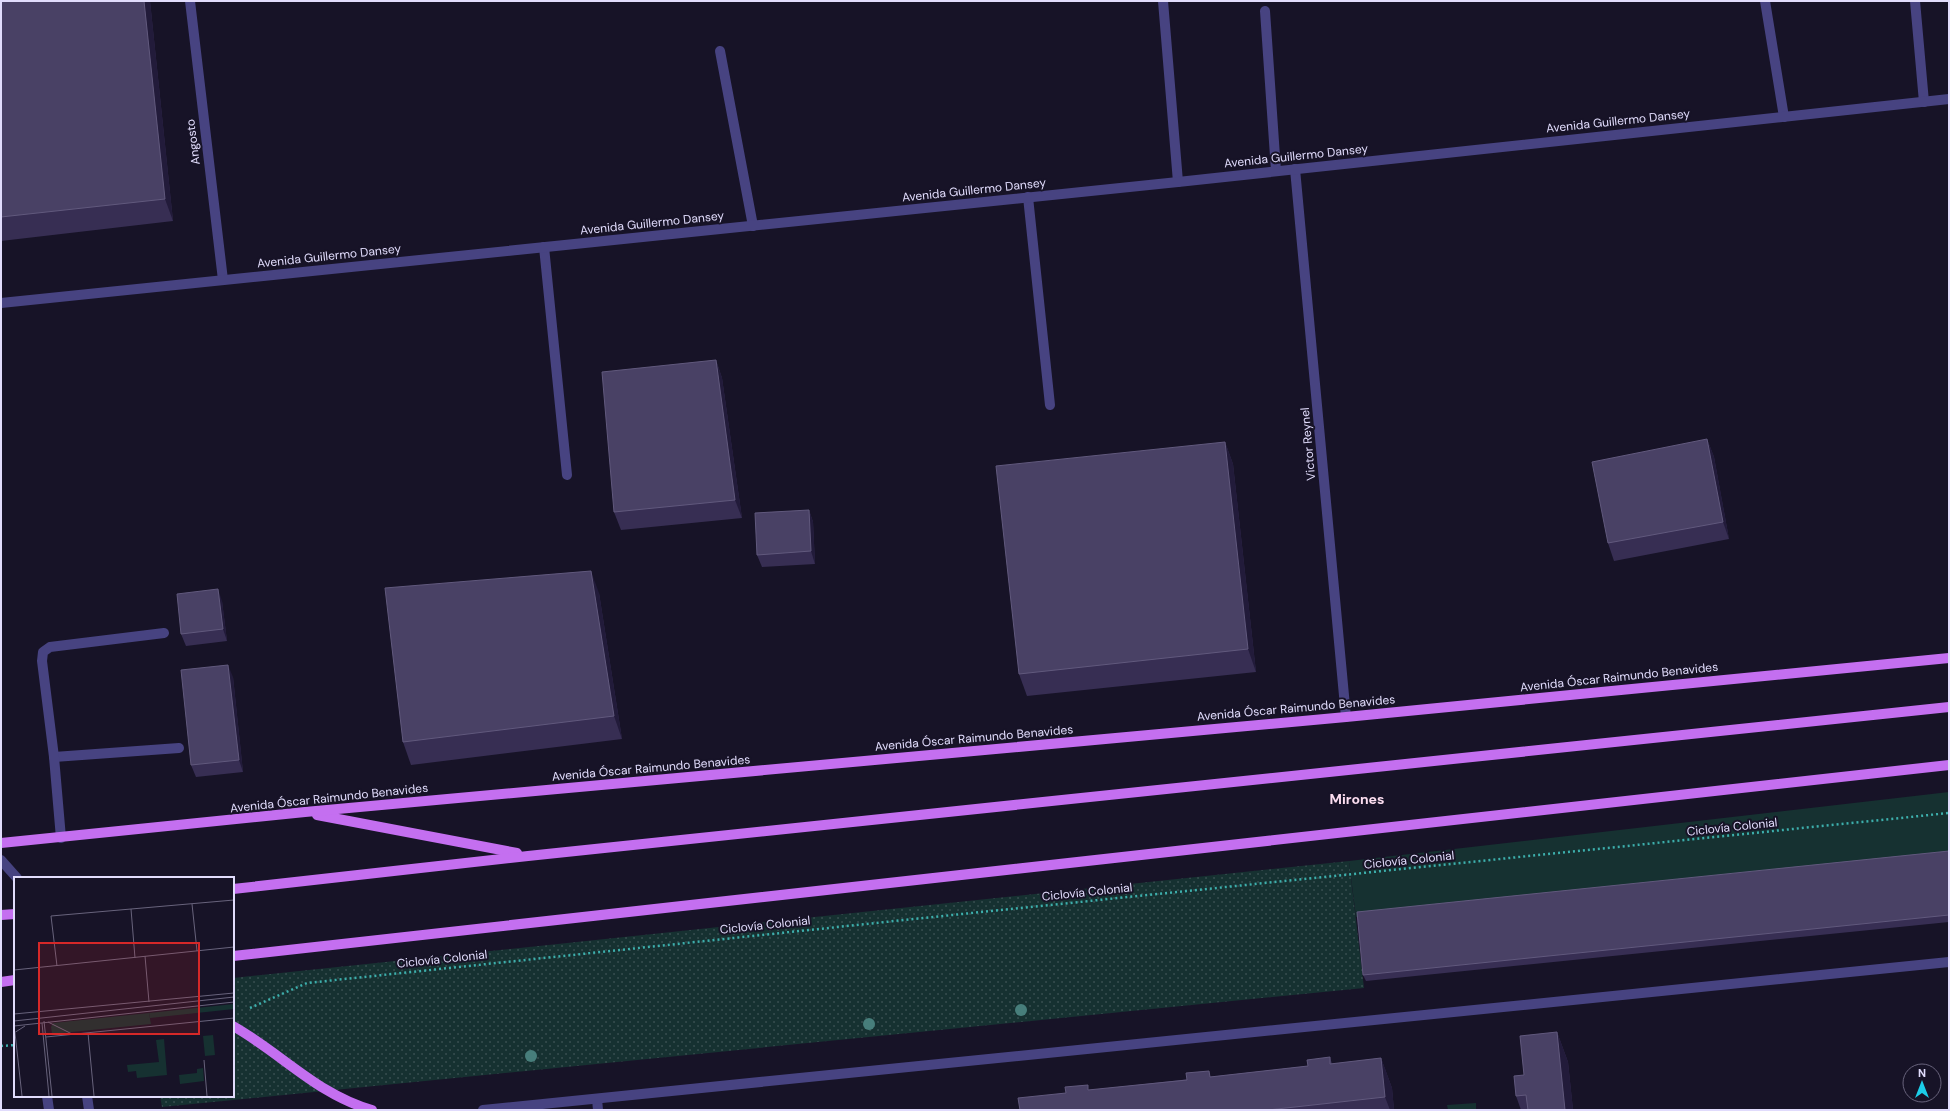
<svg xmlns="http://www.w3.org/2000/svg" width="1950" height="1111" viewBox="0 0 1950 1111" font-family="'DM Sans',sans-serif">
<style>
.green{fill:#163131}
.park{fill:url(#park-dots)}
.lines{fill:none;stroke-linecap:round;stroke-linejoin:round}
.path{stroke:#3dafac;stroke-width:2.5;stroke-dasharray:2 3;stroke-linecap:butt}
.minor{stroke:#474381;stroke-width:10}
.major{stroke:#c46ff0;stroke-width:10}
.tree{fill:#477e7b}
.wall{fill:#372e53}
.shaded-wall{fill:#221b3a}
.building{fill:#494165;stroke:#61597d}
.labels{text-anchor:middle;stroke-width:4;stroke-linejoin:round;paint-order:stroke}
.street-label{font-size:12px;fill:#e1dcfc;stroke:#171327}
.quarter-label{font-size:14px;font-weight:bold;fill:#fcdef0;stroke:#171327}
.inset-road{fill:none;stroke:#68637c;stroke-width:1}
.view{fill:#d62828;fill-opacity:0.15;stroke:#d62828;stroke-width:2}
.inset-edge{fill:none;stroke:#e1dcfc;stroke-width:2}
</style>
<defs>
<pattern id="park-dots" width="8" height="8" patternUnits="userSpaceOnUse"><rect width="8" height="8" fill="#163131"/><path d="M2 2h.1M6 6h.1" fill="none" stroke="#384e50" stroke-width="1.8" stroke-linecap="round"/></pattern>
</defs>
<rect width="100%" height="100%" fill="#171327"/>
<g class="green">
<path d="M1949,792V851L1356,917L1349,861Z"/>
<path d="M1476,1103V1110H1448L1447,1105Z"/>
</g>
<path class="park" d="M1349,861L1364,988L162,1107L160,1096H233V978Z"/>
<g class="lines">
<g class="path">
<path d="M250,1008L307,983L923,918L1949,813"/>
<path d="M1,1046L15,1045"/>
</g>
<g class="minor">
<path d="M190,1L223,280"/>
<path d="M1163,1L1178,182"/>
<path d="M1765,1L1784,117"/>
<path d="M1915,1L1924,102"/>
<path d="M1265,11L1276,171"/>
<path d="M720,51L753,226"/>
<path d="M1295,169L1346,717"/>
<path d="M1028,197L1050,405"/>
<path d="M544,247L567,475"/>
<path d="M1,303L1178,182L1949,99"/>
<path d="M54,757L179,748"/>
<path d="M61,838L54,757L42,661L43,652L50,647L164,633"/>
<path d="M1,860L17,878"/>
<path d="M47,1096L49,1110"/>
<path d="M87,1096L89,1110"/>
<path d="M597,1099L598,1110"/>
<path d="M483,1110L1949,962"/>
</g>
<g class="major">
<path d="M317,815L517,853"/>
<path d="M1,843L305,812L1346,717L1949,658"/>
<path d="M233,889L528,856L1949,707"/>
<path d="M1,915L15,914"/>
<path d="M233,956L1949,765"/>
<path d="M1,982L15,980"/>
<path d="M233,1026C281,1053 318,1095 372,1110"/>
</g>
</g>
<g class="tree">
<circle cx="1021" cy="1010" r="6"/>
<circle cx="869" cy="1024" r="6"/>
<circle cx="531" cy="1056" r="6"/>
</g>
<g class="wall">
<path d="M1,1H150L173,221L1,241Z"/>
<path d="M716,360L722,378L742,518L621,530L614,512Z"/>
<path d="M1707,439L1714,457L1729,539L1614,561L1608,543Z"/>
<path d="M1225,442L1233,464L1256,672L1027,696L1019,674Z"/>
<path d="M809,510L813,522L815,564L762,567L757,555Z"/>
<path d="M599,593L622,739L411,765L403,742Z"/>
<path d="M222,601L227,641L186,646L181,634Z"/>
<path d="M233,677L243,772L196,777L191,765Z"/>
<path d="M1949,851V922L1366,981L1363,975Z"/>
<path d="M1557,1032L1568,1062L1573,1110H1521L1516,1096L1524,1075Z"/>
<path d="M1330,1057L1332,1064L1381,1058L1392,1088L1394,1110H1020L1090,1090L1308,1066Z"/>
</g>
<g class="shaded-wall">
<path d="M144,1H150L173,221L165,199Z"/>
<path d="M716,360L722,378L742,518L735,500Z"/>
<path d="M1707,439L1714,457L1729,539L1723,522Z"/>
<path d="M1225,442L1233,464L1256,672L1248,649Z"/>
<path d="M809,510L813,522L815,564L811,551Z"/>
<path d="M591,571L599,593L622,739L614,716Z"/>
<path d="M218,589L222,601L227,641L223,629Z"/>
<path d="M228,665L233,677L243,772L239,760Z"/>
<path d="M1557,1032L1568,1062L1573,1110H1565Z"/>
<path d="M1381,1058L1392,1088L1394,1110H1390L1385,1097Z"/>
</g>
<g class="building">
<path d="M1,1H144L165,199L1,217Z"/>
<path d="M716,360L735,500L614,512L602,372Z"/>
<path d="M1707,439L1723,522L1608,543L1592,462Z"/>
<path d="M1225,442L1248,649L1019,674L996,466Z"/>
<path d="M809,510L811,551L757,555L755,513Z"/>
<path d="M591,571L614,716L403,742L385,588Z"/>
<path d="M218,589L223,629L181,634L177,594Z"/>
<path d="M228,665L239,760L191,765L181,670Z"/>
<path d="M1949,851V915L1363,975L1357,912Z"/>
<path d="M1557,1032L1565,1110H1528L1526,1095L1516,1096L1514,1076L1524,1075L1520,1036Z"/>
<path d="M1330,1057V1064L1381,1058L1385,1097L1268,1110H1020L1018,1098L1066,1093L1065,1087L1088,1085V1090L1187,1080L1186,1073L1209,1071L1210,1077L1308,1066L1307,1060Z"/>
</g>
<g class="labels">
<g class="street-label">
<text transform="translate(1618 121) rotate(-6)" y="4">Avenida Guillermo Dansey</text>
<text transform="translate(193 142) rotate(-97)" y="4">Angosto</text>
<text transform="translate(1296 156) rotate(-6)" y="4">Avenida Guillermo Dansey</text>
<text transform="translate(974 190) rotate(-6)" y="4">Avenida Guillermo Dansey</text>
<text transform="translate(652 223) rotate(-6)" y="4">Avenida Guillermo Dansey</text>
<text transform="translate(329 256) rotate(-6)" y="4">Avenida Guillermo Dansey</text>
<text transform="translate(1308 444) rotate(-95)" y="4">Victor Reynel</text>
<text transform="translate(1619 677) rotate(-6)" y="4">Avenida Óscar Raimundo Benavides</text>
<text transform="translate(1296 708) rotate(-5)" y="4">Avenida Óscar Raimundo Benavides</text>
<text transform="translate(974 738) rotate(-5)" y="4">Avenida Óscar Raimundo Benavides</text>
<text transform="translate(651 768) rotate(-5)" y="4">Avenida Óscar Raimundo Benavides</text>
<text transform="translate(329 798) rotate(-6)" y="4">Avenida Óscar Raimundo Benavides</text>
<text transform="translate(1732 827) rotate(-6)" y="4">Ciclovía Colonial</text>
<text transform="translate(1409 860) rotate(-6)" y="4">Ciclovía Colonial</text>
<text transform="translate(1087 892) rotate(-6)" y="4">Ciclovía Colonial</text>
<text transform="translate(765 925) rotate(-6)" y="4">Ciclovía Colonial</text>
<text transform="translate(442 959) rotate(-6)" y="4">Ciclovía Colonial</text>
</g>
<g class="quarter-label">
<text x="1357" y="804">Mirones</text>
</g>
</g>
<g transform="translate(14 877)">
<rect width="220" height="220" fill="#171327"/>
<path d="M220,127V132L136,141L135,136ZM199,158L201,178L191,179L189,159Z" fill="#163131"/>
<path d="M135,136L137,147L38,157L37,150L39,146ZM150,162L153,198L123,201L122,194L114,195L113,188L145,185L142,163ZM189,191L190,204L166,207L165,198L183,196V192Z" fill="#163131"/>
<path class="inset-road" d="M178,27L183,74M117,32L121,81M131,79L135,125M43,89L37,39L220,23M0,93L220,70M0,137L220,116M0,144L220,120M30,144L38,219M34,145L58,157M28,146L35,219M0,149L220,125M0,156L11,149M1,156L8,219M74,156L80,219M32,160L220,141M190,183L193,219"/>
<path class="view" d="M25,66H185V157H25Z"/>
<rect width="220" height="220" class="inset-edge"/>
</g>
<rect width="1950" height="1111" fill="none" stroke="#e1dcfc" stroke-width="4"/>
<g transform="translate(1922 1083)"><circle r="19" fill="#171327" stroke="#68637c"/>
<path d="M0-3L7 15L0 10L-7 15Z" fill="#1ccde8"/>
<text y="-6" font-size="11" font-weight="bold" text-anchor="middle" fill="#e1dcfc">N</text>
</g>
</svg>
